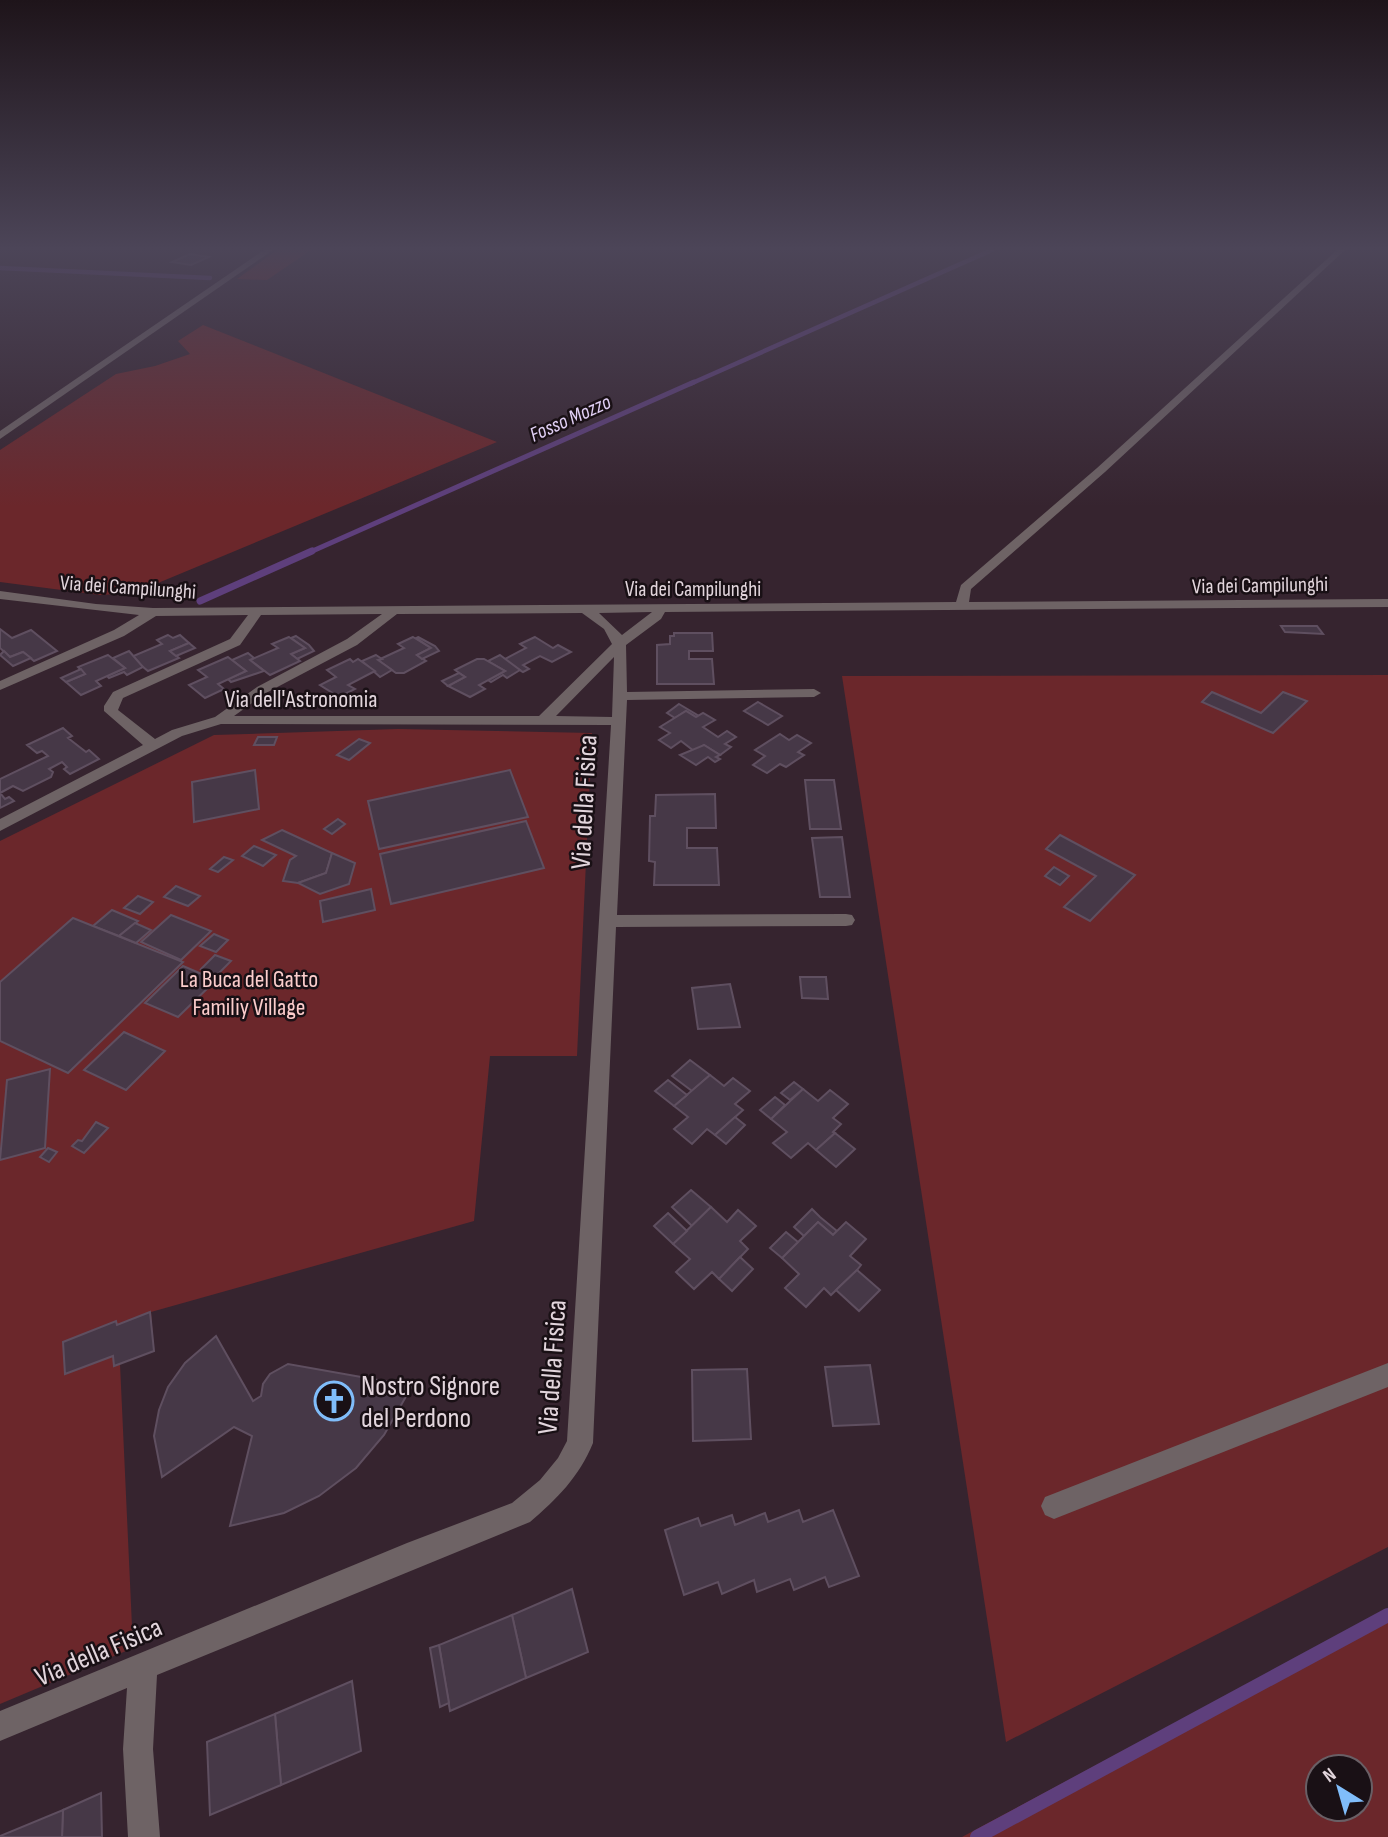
<svg xmlns="http://www.w3.org/2000/svg" width="1388" height="1837" viewBox="0 0 1388 1837" font-family="'Sofia Sans Condensed',sans-serif">
<style>
.green{fill:#6b272b;fill-rule:evenodd}
.lines{fill:none;stroke-linecap:round;stroke-linejoin:round}
.stream-far3{stroke:#5e3f7c;stroke-width:4.5}
.stream-far2{stroke:#5e3f7c;stroke-width:5}
.stream-far1{stroke:#5e3f7c;stroke-width:7}
.stream{stroke:#5e3f7c;stroke-width:14}
.building{fill:#463847;stroke:#5f4f60;stroke-width:2}
.minor{fill:#6e6365;fill-rule:evenodd}
.labels{text-anchor:middle;stroke-width:5;stroke-linejoin:round;paint-order:stroke}
.far-water-label{font-size:21px;font-style:italic;fill:#e0cff4;stroke:#191015}
.far-street-label{font-size:21px;fill:#e2d5dc;stroke:#191015}
.street-label{font-size:24px;fill:#e2d5dc;stroke:#191015}
.park-label{font-size:24px;fill:#fccdcc;stroke:#191015}
.near-street-label{font-size:28px;fill:#e2d5dc;stroke:#191015}
.near-poi-label{font-size:28px;fill:#e2d5dc;stroke:#191015;text-anchor:start}
</style>
<rect width="100%" height="100%" fill="#36242f"/>
<g class="green">
<path d="M277,250H311L267,280L237,279Z"/>
<path d="M203,325L497,442L134,593L100,595L0,582V450L116,374L155,366L190,354L178,341Z"/>
<path d="M1388,675V1547L1006,1742L842,676Z"/>
<path d="M398,729L592,733L577,1056H490L474,1221L151,1312L154,1351L120,1364L133,1648L0,1704V841L214,735Z"/>
<path d="M1388,1609V1837H962L1018,1807ZM1318,1767H1360V1809H1318Z"/>
</g>
<g class="lines">
<g class="stream-far3">
<path d="M0,268L210,278"/>
<path d="M690,384L992,250"/>
</g>
<path class="stream-far2" d="M308,553L694,382"/>
<path class="stream-far1" d="M200,601L312,551"/>
<path class="stream" d="M977,1837L1388,1615"/>
</g>
<g class="building">
<path d="M190,254L209,257L191,265L172,262Z"/>
<path d="M1281,626H1317L1323,634L1285,632Z"/>
<path d="M0,629L12,638L31,630L57,651L34,661L23,652L10,657L0,648Z"/>
<path d="M674,633H712L713,651H689V659H712L714,684H657V645L670,644V636H674Z"/>
<path d="M168,635L173,638L180,635L189,643L170,651L179,658L148,671L131,657L162,644L157,640Z"/>
<path d="M296,636L309,645L314,651L297,659L291,654L305,648L291,638Z"/>
<path d="M289,637L305,648L291,654L300,661L270,675L250,660L278,648L272,644Z"/>
<path d="M413,637L431,648L417,655L426,661L404,673H396L378,660L404,648L398,644Z"/>
<path d="M418,637L435,646L439,651L422,659L417,655L431,648L416,638Z"/>
<path d="M535,637L553,648L558,645L571,652L552,662L540,656L523,665L529,669L523,672L503,660L526,648L520,644Z"/>
<path d="M189,643L195,648L176,656L170,651Z"/>
<path d="M4,651L10,657L23,652L31,658L13,666L0,655Z"/>
<path d="M129,651L143,667L127,675L124,672L109,678L107,676L125,668L113,658Z"/>
<path d="M248,653L254,658L250,660L264,671L231,682L228,679L246,671L232,660Z"/>
<path d="M108,655L125,668L96,681L101,686L81,695L66,682L85,674L78,667Z"/>
<path d="M376,655L382,659L378,660L392,670L380,677L362,661Z"/>
<path d="M500,655L520,670L507,678L503,675L491,682L488,680L505,671L488,661Z"/>
<path d="M228,657L246,671L218,684L224,689L205,698L189,685L207,677L198,670Z"/>
<path d="M350,659L353,662L358,659L375,671L348,685L355,689L339,697L320,685L336,677L327,670Z"/>
<path d="M477,659H484L505,671L479,685L485,689L470,697L448,686L465,677L455,670Z"/>
<path d="M81,669L85,674L66,682L61,678Z"/>
<path d="M459,673L465,677L448,686L442,681Z"/>
<path d="M1212,692L1261,713L1283,692L1307,701L1273,733L1202,702Z"/>
<path d="M758,702L782,716L768,725L744,711Z"/>
<path d="M679,704L699,716L696,717L686,711L675,718L667,713Z"/>
<path d="M686,711L696,717L703,713L715,720L703,727L718,737L727,731L736,737L725,744L731,747L720,755L704,745L694,751L681,741L671,748L659,740L670,733L660,727Z"/>
<path d="M63,728L72,736L68,738L86,752L89,750L99,759L70,774L64,769L67,767L62,762L49,769L53,772L51,777L23,791L13,786L0,793L5,799L9,797L14,801L0,808V779L48,756L42,751L37,753L27,745Z"/>
<path d="M780,734L789,740L797,735L811,743L798,752L804,755L786,767L780,764L767,773L753,765L765,756L755,750Z"/>
<path d="M258,737H277L274,745H254Z"/>
<path d="M359,739L370,743L349,760L337,755Z"/>
<path d="M704,745L720,755L716,757L720,759L715,762L708,757L696,765L680,755Z"/>
<path d="M255,770L259,809L194,822L192,782Z"/>
<path d="M510,770L528,817L379,849L368,801Z"/>
<path d="M805,780H834L841,829H810Z"/>
<path d="M715,794L716,828H687V848H717L719,885H654L655,862L649,861L650,816H655L656,795Z"/>
<path d="M338,819L345,824L332,834L324,829Z"/>
<path d="M526,821L544,868L391,904L380,854Z"/>
<path d="M282,830L332,853L326,873L298,883L283,881L290,860L296,856L262,840Z"/>
<path d="M1060,835L1135,875L1090,921L1064,907L1096,876L1046,849Z"/>
<path d="M842,837L850,897H820L812,838Z"/>
<path d="M254,846L276,855L263,866L242,856Z"/>
<path d="M332,853L355,863L349,884L320,894L298,883L326,873Z"/>
<path d="M224,857L233,860L218,872L210,869Z"/>
<path d="M1054,867L1069,876L1060,885L1045,876Z"/>
<path d="M176,886L200,896L188,906L164,897Z"/>
<path d="M371,889L375,910L323,922L320,901Z"/>
<path d="M138,896L153,902L140,914L124,908Z"/>
<path d="M112,910L138,921L119,936L93,926Z"/>
<path d="M171,915L211,931L181,960L141,942Z"/>
<path d="M73,918L183,962L68,1073L0,1041V982Z"/>
<path d="M135,923L151,930L136,943L119,936Z"/>
<path d="M214,934L228,940L216,952L200,946Z"/>
<path d="M215,955L231,961L217,975L201,969Z"/>
<path d="M183,966L216,980L178,1017L145,1003Z"/>
<path d="M800,977H826L828,999L802,998Z"/>
<path d="M730,984L740,1027L698,1029L692,988Z"/>
<path d="M124,1032L165,1051L126,1090L84,1070Z"/>
<path d="M690,1060L710,1075L692,1091L672,1076Z"/>
<path d="M50,1069L45,1148L0,1160L7,1080Z"/>
<path d="M710,1075L724,1086L733,1078L750,1091L735,1104L743,1110L715,1135L707,1129L692,1144L674,1129L688,1117L674,1106Z"/>
<path d="M668,1080L687,1095L674,1106L655,1091Z"/>
<path d="M794,1082L803,1089L790,1100L781,1093Z"/>
<path d="M803,1089L818,1101L830,1090L848,1104L833,1118L841,1124L833,1132L835,1133L816,1150L808,1143L791,1158L773,1143L787,1132L771,1119Z"/>
<path d="M775,1097L785,1105L771,1119L760,1110Z"/>
<path d="M735,1117L745,1125L726,1144L715,1135Z"/>
<path d="M96,1122L108,1128L84,1153L72,1146L78,1140L82,1141Z"/>
<path d="M835,1133L855,1149L836,1167L816,1150Z"/>
<path d="M48,1148L57,1152L49,1162L40,1157Z"/>
<path d="M691,1190L711,1207L692,1226L672,1207Z"/>
<path d="M711,1207L727,1222L738,1210L756,1226L740,1241L748,1249L719,1279L712,1272L694,1289L676,1272L690,1259L673,1244Z"/>
<path d="M812,1209L820,1217L837,1231L833,1235L818,1222L804,1236L794,1227Z"/>
<path d="M668,1213L687,1231L673,1244L654,1226Z"/>
<path d="M818,1222L833,1235L846,1222L866,1239L850,1256L861,1265L857,1270L831,1295L824,1288L806,1307L785,1288L799,1274L782,1258Z"/>
<path d="M786,1232L798,1242L782,1258L770,1248Z"/>
<path d="M740,1257L753,1269L732,1291L719,1279Z"/>
<path d="M857,1270L880,1290L859,1311L836,1290Z"/>
<path d="M150,1312L154,1351L114,1366L113,1356L65,1374L63,1342L116,1321L117,1325Z"/>
<path d="M216,1336L253,1401L261,1396L263,1384L270,1374L288,1364L412,1386L384,1435L356,1468L319,1496L284,1513L230,1526L252,1436L234,1427L162,1477L154,1436L159,1410L168,1387L185,1363Z"/>
<path d="M870,1365L879,1424L833,1426L825,1367Z"/>
<path d="M747,1369L751,1439L693,1441L692,1370Z"/>
<path d="M799,1510L803,1522L833,1510L859,1576L829,1587L825,1577L794,1590L790,1579L757,1592L754,1580L722,1594L718,1582L684,1595L665,1530L698,1518L701,1526L732,1515L735,1525L765,1513L768,1522Z"/>
<path d="M572,1589L588,1652L526,1678L512,1615Z"/>
<path d="M512,1615L526,1678L450,1711L439,1645Z"/>
<path d="M439,1645L449,1703L440,1707L430,1648Z"/>
<path d="M352,1681L361,1751L281,1785L275,1714Z"/>
<path d="M275,1714L281,1785L210,1815L207,1742Z"/>
<path d="M101,1793L102,1837H62L63,1810Z"/>
<path d="M63,1810L62,1837H0V1836Z"/>
</g>
<g class="lines">
<g class="minor">
<path d="M264,250H273L0,439V431Z"/>
<path d="M1337,250H1345L1105,472L971,589L969,602L1388,599V607L665,612L661,619L626,645L627,692L814,689L821,693L814,697L627,700L617,915L846,914L852,915L855,920L852,925L846,926L616,927L593,1443C579,1477 557,1499 530,1522L157,1675L153,1749L160,1837H128L123,1749L127,1688L0,1741V1711L407,1543L512,1503L540,1480L558,1458L567,1441L611,725L221,724L182,736L0,831V819L143,745L104,711V706L113,692L230,639L248,615L156,616L124,636L0,690V681L114,630L139,615L0,599V591L96,604L153,608L956,602L961,585L1097,468ZM652,612L622,635L599,613ZM582,613L604,629L612,644L539,716H234L266,693L357,645L397,614ZM382,614L347,639L257,687L215,717L172,730L155,739L118,710L123,698L240,645L261,615ZM614,657L612,717L556,716Z"/>
<path d="M1388,1363V1387L1054,1519L1045,1515L1041,1506L1045,1497Z"/>
</g>
</g>
<linearGradient id="sky" x2="0" y2="1"><stop stop-color="#1e141a"/><stop offset="0.49" stop-color="#4c4558"/><stop offset="1" stop-color="#4c4558" stop-opacity="0"/></linearGradient>
<rect width="1388" height="507" fill="url(#sky)"/>
<defs>
<symbol id="church-ring" viewBox="-11 -11 22 22"><circle r="9.5" fill="#191015" stroke="#80bdfa" stroke-width="1.5"/><path d="M-1.2-6h2.4v3.5h3.3v2.4h-3.3V6h-2.4V-.1h-3.3v-2.4h3.3Z" fill="#80bdfa"/></symbol>
</defs>
<g fill-rule="evenodd">
<use href="#church-ring" x="312" y="1379" width="44" height="44"/>
</g>
<g class="labels">
<g class="far-water-label">
<text transform="translate(570 418) rotate(-24)" y="7">Fosso Mozzo</text>
</g>
<g class="far-street-label">
<text transform="translate(1260 585) rotate(-1)" y="7">Via dei Campilunghi</text>
<text transform="translate(128 587) rotate(4)" y="7">Via dei Campilunghi</text>
<text x="693" y="596">Via dei Campilunghi</text>
</g>
<g class="street-label">
<text x="301" y="707">Via dell'Astronomia</text>
</g>
<g class="park-label">
<text x="249" y="987">La Buca del Gatto<tspan x="249" dy="28">Familiy Village</tspan></text>
</g>
<g class="near-street-label">
<text transform="translate(583 802) rotate(-87)" y="10">Via della Fisica</text>
<text transform="translate(551 1367) rotate(-86)" y="10">Via della Fisica</text>
<text transform="translate(98 1651) rotate(-23)" y="10">Via della Fisica</text>
</g>
<g class="near-poi-label">
<text x="361" y="1395">Nostro Signore<tspan x="361" dy="32">del Perdono</tspan></text>
</g>
</g>
<g transform="translate(1339 1788) rotate(323)"><circle r="33" fill="#191015" stroke="#695f65" stroke-width="2"/>
<path d="M0-5L12 26L0 18L-12 26Z" fill="#80bdfa"/>
<text y="-10" font-size="19" font-weight="bold" text-anchor="middle" fill="#e2d5dc">N</text>
</g>
</svg>
